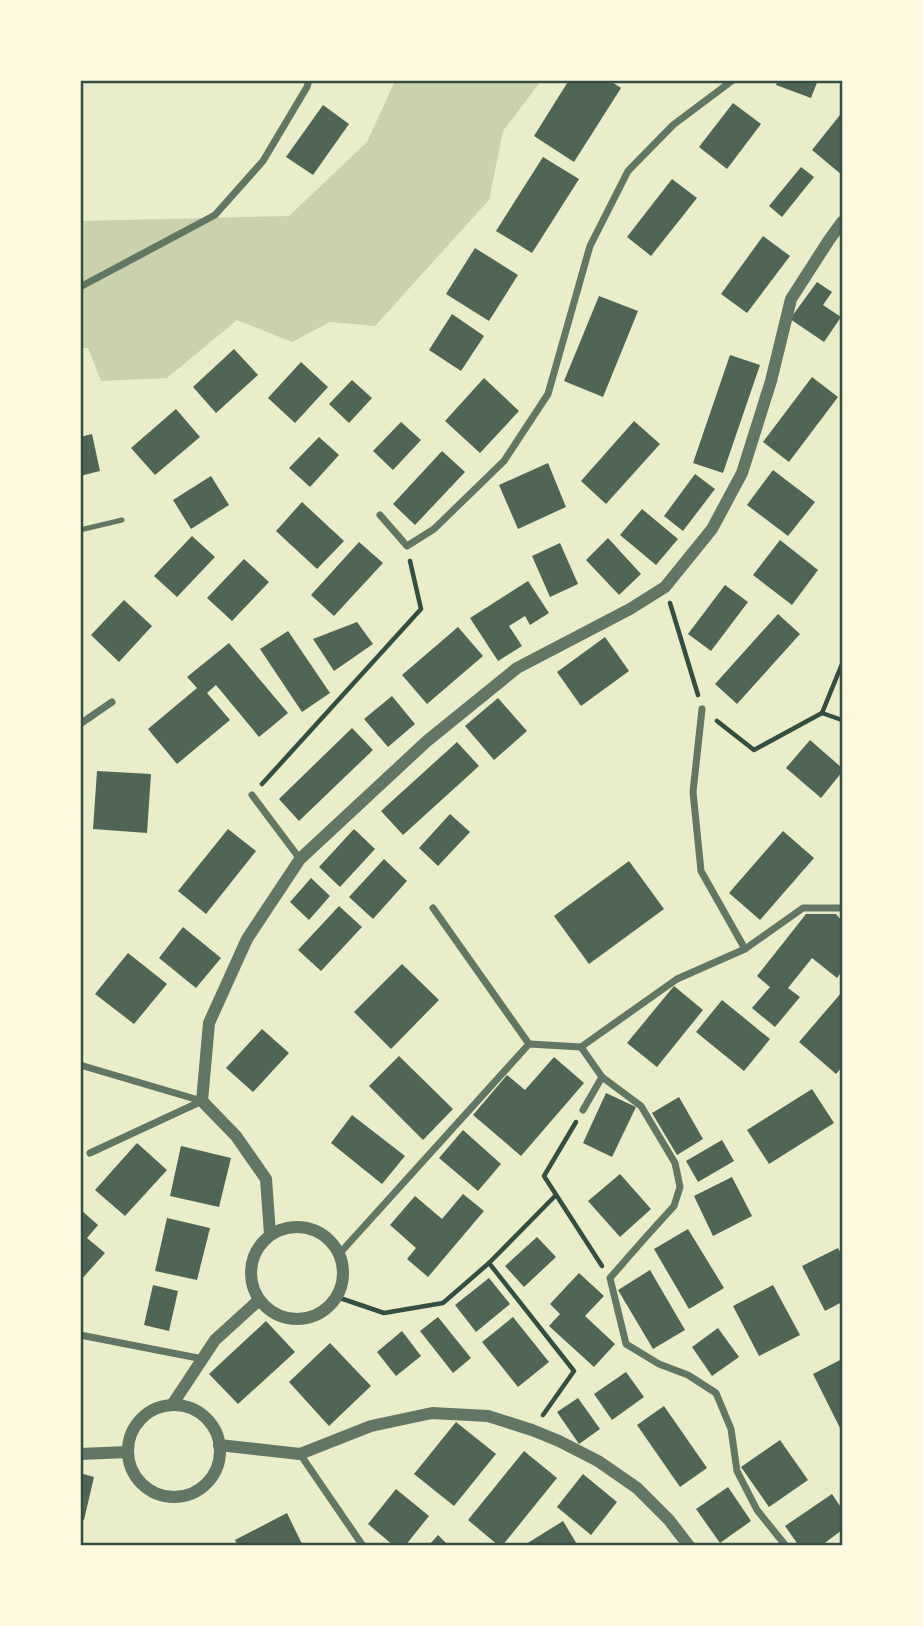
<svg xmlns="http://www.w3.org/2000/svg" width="923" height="1626" viewBox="0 0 923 1626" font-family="'PT Sans',sans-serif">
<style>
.green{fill:#cad2ad}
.building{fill:#4f6655}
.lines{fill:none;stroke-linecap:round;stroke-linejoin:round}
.path{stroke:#344e41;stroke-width:4.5}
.service{stroke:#617663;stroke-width:5}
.minor{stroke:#617663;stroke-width:7}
.tertiary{stroke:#617663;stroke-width:12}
.neatline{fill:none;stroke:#344e41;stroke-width:2.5}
</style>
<rect width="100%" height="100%" fill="#e9edc9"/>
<path class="green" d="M395,81H541L503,131L489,200L375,326L330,322L292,342L237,320L167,378L101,381L88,348H81L80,221L289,216L367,142Z"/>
<g class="building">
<path d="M569,80H609L621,88L574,162L534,136Z"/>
<path d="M778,80H818L811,98L776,85Z"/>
<path d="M733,103L761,124L727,169L699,147Z"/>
<path d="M323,105L349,124L313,175L286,157Z"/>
<path d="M840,115L842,117V175L812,150Z"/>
<path d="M543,157L579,179L532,253L496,231Z"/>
<path d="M801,167L814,177L782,217L769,206Z"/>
<path d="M672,179L697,198L651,256L627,237Z"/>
<path d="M763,236L790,256L747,313L721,294Z"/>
<path d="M475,248L518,275L489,321L446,294Z"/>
<path d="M817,282L832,292L823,305L841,317L824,342L790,319Z"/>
<path d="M599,296L638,311L603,397L564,381Z"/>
<path d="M452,314L484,336L461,371L429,350Z"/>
<path d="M234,349L258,375L216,413L193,387Z"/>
<path d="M730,355L760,365L723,473L693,463Z"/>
<path d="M301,362L328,387L295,423L268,398Z"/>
<path d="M812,377L838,397L789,462L763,442Z"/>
<path d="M484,378L519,411L480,453L445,421Z"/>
<path d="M352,380L372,398L349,423L329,404Z"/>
<path d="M176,409L200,437L155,475L131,448Z"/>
<path d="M634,421L660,444L606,504L581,481Z"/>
<path d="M401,422L421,440L393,470L373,451Z"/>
<path d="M92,434L100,471L80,476V437Z"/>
<path d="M319,437L339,455L310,487L289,468Z"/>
<path d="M442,451L465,472L415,525L393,504Z"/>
<path d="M548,463L566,507L518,529L499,485Z"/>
<path d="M773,470L815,502L788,536L747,505Z"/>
<path d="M695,474L715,489L683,531L664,516Z"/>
<path d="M211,476L229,505L191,529L173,500Z"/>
<path d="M302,502L344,541L317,569L276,531Z"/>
<path d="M642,509L678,539L656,565L620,535Z"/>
<path d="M192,536L215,557L177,597L154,576Z"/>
<path d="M608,538L641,574L619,595L586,560Z"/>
<path d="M780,540L818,570L792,605L753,575Z"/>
<path d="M359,542L383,563L334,616L311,595Z"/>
<path d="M560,543L578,584L550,597L532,556Z"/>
<path d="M244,559L269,582L232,621L207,598Z"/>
<path d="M528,581L549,613L530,625L525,616L509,626L522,646L498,661L470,618Z"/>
<path d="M725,585L748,602L711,651L688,634Z"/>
<path d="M124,600L152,626L119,662L91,635Z"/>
<path d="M778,614L800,634L737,704L715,684Z"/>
<path d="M357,622L373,644L334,671L313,639Z"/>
<path d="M458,627L483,656L427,704L402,675Z"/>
<path d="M288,631L330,693L302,712L260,649Z"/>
<path d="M605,637L629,671L581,706L557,672Z"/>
<path d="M229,643L288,713L259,737L216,685L207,693L230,720L177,764L148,729L197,688L187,677Z"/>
<path d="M392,696L415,724L388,747L364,719Z"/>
<path d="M498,698L527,731L494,760L465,726Z"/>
<path d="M352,728L373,750L299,821L279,799Z"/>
<path d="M810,740L842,768V772L821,798L786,768Z"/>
<path d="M457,742L479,766L403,835L381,811Z"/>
<path d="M97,771L151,774L147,833L93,829Z"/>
<path d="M450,814L470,832L438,866L419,848Z"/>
<path d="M228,829L256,851L206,914L178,891Z"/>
<path d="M354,829L375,849L340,887L319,867Z"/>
<path d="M783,831L814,858L760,920L729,893Z"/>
<path d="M384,859L407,881L373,919L349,897Z"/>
<path d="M629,861L664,909L589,964L554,916Z"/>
<path d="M311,878L330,896L309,920L290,902Z"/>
<path d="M339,906L362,927L321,971L298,950Z"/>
<path d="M806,914H836L842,921V971L837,978L812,958L788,988L800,997L775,1027L752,1008L770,987L757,976Z"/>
<path d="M183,927L221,958L196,988L159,958Z"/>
<path d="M128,953L167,984L134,1024L95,994Z"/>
<path d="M402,964L439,1000L391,1049L354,1012Z"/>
<path d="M674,986L703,1010L657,1067L627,1043Z"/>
<path d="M842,992V1067L836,1074L799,1042Z"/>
<path d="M722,1000L770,1039L744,1071L696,1032Z"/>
<path d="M262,1029L289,1053L253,1092L226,1068Z"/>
<path d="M399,1056L453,1109L423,1140L369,1086Z"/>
<path d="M554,1057L584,1083L521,1156L473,1115L507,1075L525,1090Z"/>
<path d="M812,1089L834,1123L769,1164L747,1130Z"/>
<path d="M606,1093L636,1107L612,1157L583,1143Z"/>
<path d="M679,1097L703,1139L677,1155L652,1113Z"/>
<path d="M352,1115L405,1156L382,1184L331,1143Z"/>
<path d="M463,1130L501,1164L478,1191L439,1158Z"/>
<path d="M722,1140L734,1161L698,1182L686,1161Z"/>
<path d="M137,1143L167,1170L125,1216L95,1190Z"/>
<path d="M181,1146L231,1158L219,1207L170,1196Z"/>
<path d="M620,1174L651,1209L620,1237L588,1201Z"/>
<path d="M732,1177L752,1216L713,1236L694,1196Z"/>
<path d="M463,1194L484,1211L428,1277L407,1259L416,1248L390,1225L415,1196L442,1219Z"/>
<path d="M80,1209L98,1225L87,1238L105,1253L80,1281Z"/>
<path d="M167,1218L210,1228L197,1280L155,1271Z"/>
<path d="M688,1229L724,1288L689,1309L654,1249Z"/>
<path d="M537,1237L556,1257L524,1287L505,1266Z"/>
<path d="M838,1248L842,1256V1302L825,1311L802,1266Z"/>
<path d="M650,1270L685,1330L653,1349L618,1290Z"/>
<path d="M579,1273L604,1296L585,1316L615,1344L594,1367L549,1326L560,1314L550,1304Z"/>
<path d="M489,1278L510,1304L476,1332L455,1305Z"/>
<path d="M153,1285L178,1291L169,1331L144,1325Z"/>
<path d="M773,1285L800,1335L759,1356L733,1306Z"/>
<path d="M438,1317L471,1358L453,1373L420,1331Z"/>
<path d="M513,1317L549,1362L518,1387L482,1342Z"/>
<path d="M266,1321L295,1352L238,1404L209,1374Z"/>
<path d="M718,1328L739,1357L712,1376L692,1347Z"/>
<path d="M402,1331L421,1356L396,1376L377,1352Z"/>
<path d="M330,1343L371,1386L329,1426L289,1382Z"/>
<path d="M842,1359V1432L813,1374Z"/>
<path d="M626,1372L644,1397L612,1420L594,1394Z"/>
<path d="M578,1398L600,1429L579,1444L557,1412Z"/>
<path d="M664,1406L707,1468L680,1487L637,1425Z"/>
<path d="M456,1422L496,1454L454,1506L414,1474Z"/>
<path d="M780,1440L808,1480L769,1507L741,1467Z"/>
<path d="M524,1451L557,1478L502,1546H499L468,1520Z"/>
<path d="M80,1473L94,1477L84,1520L80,1519Z"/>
<path d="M583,1474L617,1502L591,1535L557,1507Z"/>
<path d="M728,1487L751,1521L720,1543L696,1509Z"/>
<path d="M396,1489L429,1516L405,1546H394L368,1524Z"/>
<path d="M832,1494L842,1509V1530L821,1546H799L785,1526Z"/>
<path d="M287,1513L303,1546H238L235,1540Z"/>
<path d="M563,1521L578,1546H523Z"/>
<path d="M438,1535L449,1546H428Z"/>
</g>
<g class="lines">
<g class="path">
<path d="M670,603L698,695"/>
<path d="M822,713L842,664"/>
<path d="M717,721L754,750L822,713L842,720"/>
<path d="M262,784L421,609L410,561"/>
<path d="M576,1122L544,1176L602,1266"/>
<path d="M489,1263L574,1371L543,1415"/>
<path d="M337,1297L384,1313L443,1303L489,1263L556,1195"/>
</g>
<path class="service" d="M80,530L122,520"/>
<g class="minor">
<path d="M80,287L215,215L263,161L307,87L309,80"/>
<path d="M380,515L407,546L434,529L504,461L548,394L590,246L628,171L673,125L733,80"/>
<path d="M702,709L693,792L701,871L745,949"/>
<path d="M80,724L112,702"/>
<path d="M252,795L300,859"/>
<path d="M433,908L529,1044"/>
<path d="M581,1047L602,1077L641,1106L675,1163L680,1187L674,1206L645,1238L610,1278L626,1344L659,1364L688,1375L716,1393L731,1429L737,1471L757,1510L786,1546"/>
<path d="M80,1065L202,1101"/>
<path d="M583,1110L602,1077"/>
<path d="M90,1153L202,1101"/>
<path d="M340,1253L529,1044L581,1047L677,979L745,949L803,908H842"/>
<path d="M80,1335L203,1359"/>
<path d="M300,1454L363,1546"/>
</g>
<g class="tertiary">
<circle cx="297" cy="1273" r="46"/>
<path d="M270,1234L266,1179L236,1136L202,1101L209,1023L247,939L300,859L427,741L517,668L630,609L665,587L712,529L742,473L771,381L791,299L829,240L842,222"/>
<path d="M172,1405L215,1340L259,1300"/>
<circle cx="174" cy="1451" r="46"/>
<path d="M219,1445L300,1454L371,1426L432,1413L488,1416L532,1430L559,1441L598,1461L637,1488L669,1520L689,1546"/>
<path d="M80,1454L128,1452"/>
</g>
</g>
<rect width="923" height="1626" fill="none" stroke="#fefae0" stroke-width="164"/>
<rect x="82" y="82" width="759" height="1462" class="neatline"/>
</svg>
